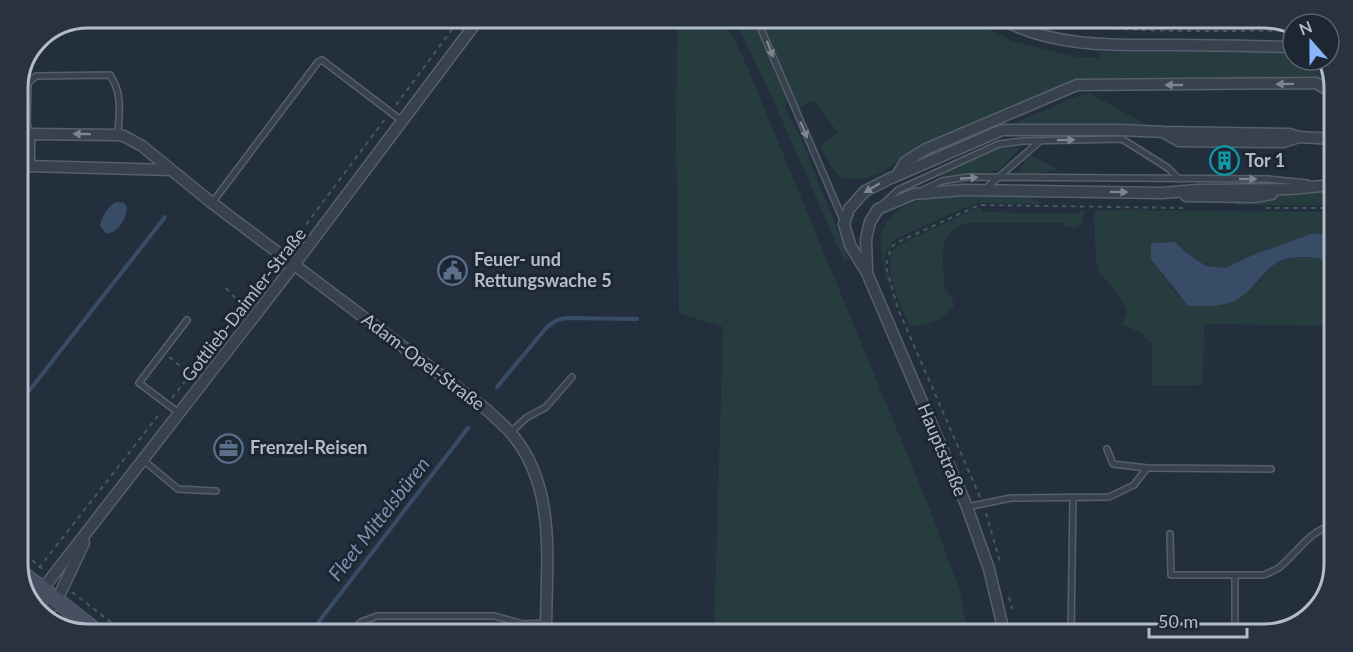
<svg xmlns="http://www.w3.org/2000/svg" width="1353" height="652" viewBox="0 0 1353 652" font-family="Lato,sans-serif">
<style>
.green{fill:#263c3f}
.water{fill:#394c67}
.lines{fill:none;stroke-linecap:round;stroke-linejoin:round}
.stream{stroke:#394c67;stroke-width:4}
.lane-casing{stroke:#565f6c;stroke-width:8}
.street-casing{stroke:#565f6c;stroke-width:13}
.secondary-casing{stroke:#565f6c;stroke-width:17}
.path{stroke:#44595c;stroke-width:2;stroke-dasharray:4.5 4.5;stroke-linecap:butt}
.lane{stroke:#38414e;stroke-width:5}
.street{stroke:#38414e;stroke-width:10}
.secondary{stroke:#465061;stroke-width:15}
.oneway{fill:#7c8592}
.labels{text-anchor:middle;stroke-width:6;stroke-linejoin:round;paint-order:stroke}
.poi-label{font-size:18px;font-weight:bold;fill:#b4bcc9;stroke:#1d2633;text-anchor:start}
.street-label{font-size:18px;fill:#b4bcc9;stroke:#1d2633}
.water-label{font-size:20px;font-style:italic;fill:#7c92b1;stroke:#1d2633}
.rim{fill:none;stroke:#b4bcc9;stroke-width:3}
</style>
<rect width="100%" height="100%" fill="#242f3e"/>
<g class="green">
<path d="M677,21L724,22L741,52L933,517L960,592L967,632L714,631L723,327L679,313L676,139Z"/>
<path d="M736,22L977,23L1012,41L1076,57L1099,58L1100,52H1293V60H1327L1335,89L1318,79L1079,80L1028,100L905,157L880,173L865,178L851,179L841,177L832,168L820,145L838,133L814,100L798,109L792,102L785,103L786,110L800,136L850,260L844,261L770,93Z"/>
<path d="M1089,93L1147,125L1146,129L1124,125L1017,124L1019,121L1073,98Z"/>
<path d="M1012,145L1019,149L1000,169L990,172L937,176L1004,146Z"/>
<path d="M1030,155L1057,169L1040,173H1017Z"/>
<path d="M1297,191H1333V205H1235V199L1264,198Z"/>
<path d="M931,197H1028L1044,204L975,203L897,238C873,257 893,280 894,302C878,250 864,214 931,197Z"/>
<path d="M977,208H981V212L1080,214L1081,210H1085L1081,224L1076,228L1065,227L1062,223H967C959,226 951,230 947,237C940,248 944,277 945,290L952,298L954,306C945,319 927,326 910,326C903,311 884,268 892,252C893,250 896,248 898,245Z"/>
<path d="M1099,210L1333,212V234H1311L1255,254L1225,268L1207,266L1187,253L1175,242L1151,243V259L1176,293L1188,306L1253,287L1276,263L1298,257L1322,258L1332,263V303L1328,306L1329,315L1332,317V326L1204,324L1203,385L1152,386V343L1141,333L1122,324L1127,311L1119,295L1100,274L1096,263L1094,215L1095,212Z"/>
<path d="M64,614L81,627H57L55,625Z"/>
</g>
<g class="water">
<path d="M116,202L124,203L127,207C127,218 118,232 107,234L100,226C102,216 107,208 116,202Z"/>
<path d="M1311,234H1333L1332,263C1318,256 1289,254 1275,264C1259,276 1249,296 1229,303C1216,307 1201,306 1188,306L1151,259V243L1175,242L1187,253L1206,266L1225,268L1255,254Z"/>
</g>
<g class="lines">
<g class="stream">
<path d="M497,387L547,327L557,320L566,318L637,319"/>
<path d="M18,405L165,217"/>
<path d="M314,628L468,428"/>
</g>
<defs>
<g id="lane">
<path d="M758,22L844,222"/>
<path d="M18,138L29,134L27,122L28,83L36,76L110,75C123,94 119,113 118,135"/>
<path d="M985,189L1039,142"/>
<path d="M923,190L942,181L968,177L1268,179L1307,183"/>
<path d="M212,203L318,62L322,60L402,121"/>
<path d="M884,203L898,190L999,144L1023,141L1122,139L1168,168L1179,179"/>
<path d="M179,413L139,383L187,320"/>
<path d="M511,432L526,418L546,407L572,377"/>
<path d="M1107,449L1113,464L1147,468L1271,469"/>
<path d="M143,460L178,489L216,491"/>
<path d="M967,507L1011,498L1109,497L1134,485L1147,468"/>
<path d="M1170,534L1171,575H1264C1268,573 1273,571 1277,569C1293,558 1310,530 1329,527"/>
<path d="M354,629L361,622L377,616H494L523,624L546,623"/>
<path d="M1071,633L1073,497"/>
<path d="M1235,634V575"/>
</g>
<g id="street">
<path d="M1009,23C1059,47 1114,45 1168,45C1210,45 1251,46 1293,47"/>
<path d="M1165,133L1179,141L1283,142L1299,137"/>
<path d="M171,170L29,166V134L118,135L124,136L142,146L212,203L487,410C494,417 503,424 510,432C558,486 546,563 546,630"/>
<path d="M898,174L905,162L926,149L1077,85L1316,83L1335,94"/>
<path d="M1186,196L1255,197L1272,194"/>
<path d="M867,272L866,239L870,222L878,209L914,194L963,190L1162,193L1197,190L1289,189L1333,185"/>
<path d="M31,604L294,265L478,20"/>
<path d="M45,616L57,600L84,543"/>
<path d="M1004,632L989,569L967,507L867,273L850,245L844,224L849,209L865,191L889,179L1002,130H1121L1164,132L1289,134L1300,137L1334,139"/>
</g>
<path id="secondary" d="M19,571L91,627"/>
</defs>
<use href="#lane" class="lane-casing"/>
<use href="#street" class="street-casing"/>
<use href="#secondary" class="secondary-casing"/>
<g class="path">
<path d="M1070,24C1144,34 1219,30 1293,31"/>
<path d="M396,105L459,20"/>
<path d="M1266,208H1333"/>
<path d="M290,246L385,119"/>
<path d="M226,288L237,300"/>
<path d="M169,357L190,374"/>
<path d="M172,398L275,265"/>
<path d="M980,497L898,309L886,266L891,247L898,242L979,205L1183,208"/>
<path d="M986,513L1000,562"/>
<path d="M18,549L44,570"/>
<path d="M39,568L161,412"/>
<path d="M72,592L117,627"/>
<path d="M1009,597L1012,609"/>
</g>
<use href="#lane" class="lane"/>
<use href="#street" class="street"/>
<use href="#secondary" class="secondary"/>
</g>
<defs><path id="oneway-solid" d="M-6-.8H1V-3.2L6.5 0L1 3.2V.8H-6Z" transform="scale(1.5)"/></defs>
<g class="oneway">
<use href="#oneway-solid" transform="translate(770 49) rotate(69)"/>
<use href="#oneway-solid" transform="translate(1285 84) rotate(179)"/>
<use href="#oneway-solid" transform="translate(1174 85) rotate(-180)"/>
<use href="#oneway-solid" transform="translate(804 130) rotate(67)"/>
<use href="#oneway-solid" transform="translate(82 134) rotate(-179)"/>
<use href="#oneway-solid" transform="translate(1066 140) rotate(-1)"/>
<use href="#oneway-solid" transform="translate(969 178) rotate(-5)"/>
<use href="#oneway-solid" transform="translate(1248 179)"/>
<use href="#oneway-solid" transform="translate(872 188) rotate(149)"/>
<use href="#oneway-solid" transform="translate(1119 192) rotate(1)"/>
</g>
<defs>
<symbol id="building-ring" viewBox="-11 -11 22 22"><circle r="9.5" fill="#1d2633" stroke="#0f9aa8" stroke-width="1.5"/><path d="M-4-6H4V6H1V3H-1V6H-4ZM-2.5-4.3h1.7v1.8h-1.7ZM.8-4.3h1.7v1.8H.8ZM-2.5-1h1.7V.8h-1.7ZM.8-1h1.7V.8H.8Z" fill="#0f9aa8"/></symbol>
<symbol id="civic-ring" viewBox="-11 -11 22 22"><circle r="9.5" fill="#1d2633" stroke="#5c6f8a" stroke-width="1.5"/><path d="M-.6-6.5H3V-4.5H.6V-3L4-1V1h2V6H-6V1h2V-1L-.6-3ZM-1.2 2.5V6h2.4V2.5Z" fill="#5c6f8a"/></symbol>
<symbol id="office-ring" viewBox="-11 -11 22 22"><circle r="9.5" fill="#1d2633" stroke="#5c6f8a" stroke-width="1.5"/><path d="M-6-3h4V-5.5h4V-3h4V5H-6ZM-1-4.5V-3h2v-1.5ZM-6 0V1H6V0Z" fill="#5c6f8a"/></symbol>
</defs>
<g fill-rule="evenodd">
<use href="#building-ring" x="1208" y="144" width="33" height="33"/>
<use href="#civic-ring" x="436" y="254" width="33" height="33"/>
<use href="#office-ring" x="212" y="432" width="33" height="33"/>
</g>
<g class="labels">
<g class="poi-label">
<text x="1245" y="167">Tor 1</text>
<text x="474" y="266">Feuer- und<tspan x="474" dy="21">Rettungswache 5</tspan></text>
<text x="250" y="454">Frenzel-Reisen</text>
</g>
<g class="street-label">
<text transform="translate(244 305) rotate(-52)" y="6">Gottlieb-Daimler-Straße</text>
<text transform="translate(423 362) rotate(37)" y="6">Adam-Opel-Straße</text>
<text transform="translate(942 450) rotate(67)" y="6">Hauptstraße</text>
</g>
<g class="water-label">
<text transform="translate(379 519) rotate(-52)" y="7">Fleet Mittelsbüren</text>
</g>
</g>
<path d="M0 0H1353V652H0ZM88 28H1264A60 60 0 0 1 1324 88V564A60 60 0 0 1 1264 624H88A60 60 0 0 1 28 564V88A60 60 0 0 1 88 28Z" fill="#29323f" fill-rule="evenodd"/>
<path class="rim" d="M88 28H1264A60 60 0 0 1 1324 88V564A60 60 0 0 1 1264 624H88A60 60 0 0 1 28 564V88A60 60 0 0 1 88 28Z"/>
<g transform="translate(1311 42) rotate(339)"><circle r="28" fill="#1d2633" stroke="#59626f" stroke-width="1.5"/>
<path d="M0-4.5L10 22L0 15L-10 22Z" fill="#8ab4f8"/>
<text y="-9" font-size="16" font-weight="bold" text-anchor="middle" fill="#b4bcc9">N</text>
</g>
<path d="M1149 628v9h98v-9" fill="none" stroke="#b4bcc9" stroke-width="3"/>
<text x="1158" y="628" font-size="18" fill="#b4bcc9" stroke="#1d2633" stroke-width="4.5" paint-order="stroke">50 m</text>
</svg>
